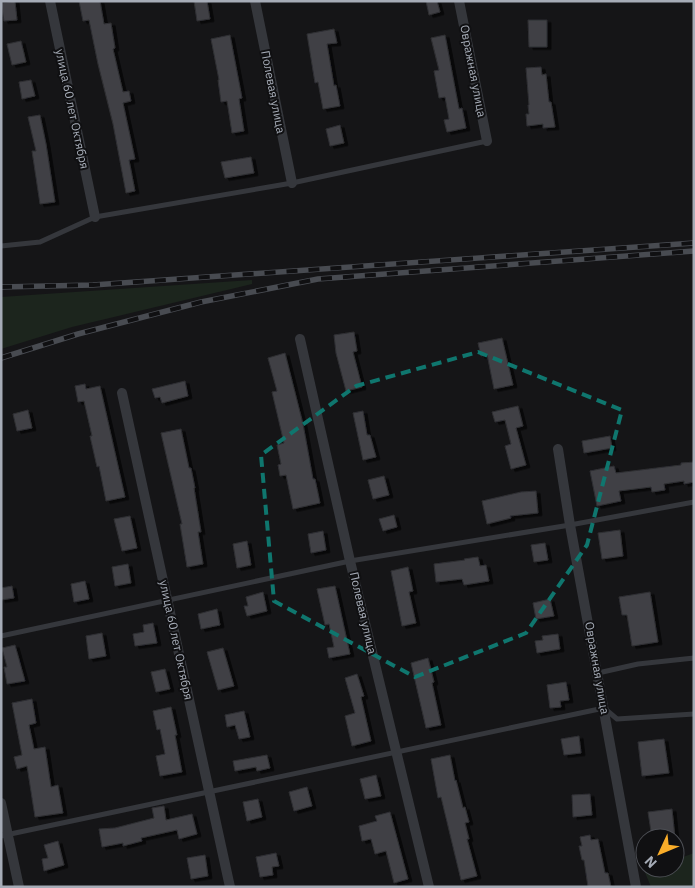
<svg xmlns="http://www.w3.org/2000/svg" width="695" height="888" viewBox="0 0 695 888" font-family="'IBM Plex Sans',sans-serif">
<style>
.green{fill:#1c251d}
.building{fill:#3f4044;stroke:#2f2f33;filter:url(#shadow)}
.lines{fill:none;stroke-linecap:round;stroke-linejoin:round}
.lane{stroke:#35373c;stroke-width:5}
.street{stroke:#35373c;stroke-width:10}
.rail-casing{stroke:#484b51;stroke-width:5.5}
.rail{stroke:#101012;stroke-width:4;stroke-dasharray:11;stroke-linecap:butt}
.marked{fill:none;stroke:#0f766e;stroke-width:4;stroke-dasharray:10 6;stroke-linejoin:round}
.labels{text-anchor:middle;stroke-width:4;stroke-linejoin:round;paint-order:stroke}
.street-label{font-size:12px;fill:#a6acb7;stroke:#101012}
</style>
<defs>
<filter id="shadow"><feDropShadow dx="4" dy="2.5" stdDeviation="0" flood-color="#0009"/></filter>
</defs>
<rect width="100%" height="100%" fill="#151517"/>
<g class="green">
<path d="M252,280V284L72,327L1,349V297Z"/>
<path d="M694,853V887H651L644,870L650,868H675V860Z"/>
</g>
<g class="building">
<path d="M15,1L17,20L4,21L1,3Z"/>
<path d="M79,1H100L104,24L111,23L115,48L113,49L123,92L129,91L131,101L123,103L135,159L129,160L135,191L126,193L113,124L98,64L89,20L83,21Z"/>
<path d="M194,1H207L210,19L197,21Z"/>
<path d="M426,1H437L440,12L429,15Z"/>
<path d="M528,20H547V47H529Z"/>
<path d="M334,29L337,43L327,44L334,86L336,85L340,106L323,109L318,82L315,83L307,34Z"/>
<path d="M230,35L242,98L239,99L244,131L232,133L227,101L221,102L218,80H219L211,39Z"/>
<path d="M445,35L459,109L462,108L466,128L447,132L444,120L449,119L445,97L439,98L434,71L439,70L431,38Z"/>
<path d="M21,41L26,62L12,65L7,44Z"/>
<path d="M541,67L542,75L546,74L549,102H551L555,127L543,128V124L527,126L526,114H529L528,105H529L526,68Z"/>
<path d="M31,80L35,96L22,99L19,82Z"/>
<path d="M40,115L46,144L55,202L40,204L32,151H36L28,117Z"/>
<path d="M340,125L344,143L330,146L326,129Z"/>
<path d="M251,157L254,173L225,178L221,162Z"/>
<path d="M354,332L357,351L353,352L362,387L346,391L336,353L334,335Z"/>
<path d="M502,338L513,385L494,389L487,354L481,356L478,343Z"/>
<path d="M285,353L303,424L313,479H315L320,503L293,509L286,475L280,476L278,465L281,464L277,445L284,443L272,392L277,391L268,358Z"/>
<path d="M185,381L188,396L162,403L160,397L155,398L152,389Z"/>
<path d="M85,384L86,389L100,386L125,497L106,501L99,466L97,467L90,436H92L84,401L78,402L75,386Z"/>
<path d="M518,406L523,426L516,428L526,465L511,469L505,446L511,444L505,420L495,422L492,412Z"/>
<path d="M28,410L32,428L17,431L13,414Z"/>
<path d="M363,411L367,435H370L376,457L363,460L353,413Z"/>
<path d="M181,429L189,468H191L195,488H194L201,532H198L203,564L187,567L180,524H182L161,433Z"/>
<path d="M610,436L612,448L584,453L582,441Z"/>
<path d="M694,462V482L684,484V481L664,484L665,490L652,492L651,487L619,491L621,501L597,506L590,471L614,466L616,473L681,465V463Z"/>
<path d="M384,476L389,495L373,499L368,480Z"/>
<path d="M536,491L538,513L510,516L511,518L487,524L482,501L521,492Z"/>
<path d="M394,515L397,527L383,531L379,519Z"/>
<path d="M130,516L137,548L122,551L114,519Z"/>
<path d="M620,530L623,556L602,559L598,533Z"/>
<path d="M323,531L326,550L311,553L308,534Z"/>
<path d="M247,541L251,565L237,568L233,544Z"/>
<path d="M545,543L548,560L534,562L531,545Z"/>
<path d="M478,557L480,566L486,565L489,581L464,585L462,579L436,582L434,564L465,560L464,559Z"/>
<path d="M128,564L131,583L115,586L112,567Z"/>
<path d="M408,567L413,591L409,592L416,623L402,626L391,571Z"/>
<path d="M85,581L89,599L74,602L71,584Z"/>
<path d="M12,586L14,598L1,600V588Z"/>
<path d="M335,586L350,654L329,658L327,648L334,647L329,624L325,625L317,589Z"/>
<path d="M263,592L267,611L247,616L244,606H248L246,597Z"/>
<path d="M650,592L658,642L632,646L627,615H622L619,597Z"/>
<path d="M550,599L554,616L536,619L533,603Z"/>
<path d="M217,609L220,625L201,629L198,614Z"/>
<path d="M153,623L157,643L135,646L133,634L144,632L143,625Z"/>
<path d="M102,633L106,656L89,659L86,636Z"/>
<path d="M558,634L560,649L537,653L535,641L543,640L542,636Z"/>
<path d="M15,645L25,681L7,684L4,667H7L2,648Z"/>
<path d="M223,648L234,686L218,690L207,652Z"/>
<path d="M428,658L434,682L432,683L441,725L426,728L411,663Z"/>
<path d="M165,669L170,689L156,692L151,672Z"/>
<path d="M357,674L364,696L361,697L371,741L352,746L345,716L355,713L345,678Z"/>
<path d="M566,682L569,700L560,701L561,707L550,708L547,685Z"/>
<path d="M32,699L36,723L29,725L34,749L45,747L51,787L58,785L63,813L35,817L27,766L17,769L14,757L22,755L12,703Z"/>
<path d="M171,707L177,735H175L182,772L160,776L156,756L165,754L160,729L157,730L153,711Z"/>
<path d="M244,711L250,737L239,739L235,725L227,727L225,715Z"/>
<path d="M579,736L581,753L564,755L561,739Z"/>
<path d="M664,739L669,773L642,776L638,742Z"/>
<path d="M267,755L270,768L257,771L256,767L235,771L233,761Z"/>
<path d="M450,755L455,781L456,780L463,808L465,807L469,822L465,823L469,839H467L477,876L461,880L441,797L438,798L431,759Z"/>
<path d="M376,775L381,796L365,799L360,779Z"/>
<path d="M307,787L312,806L294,811L289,792Z"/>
<path d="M590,794L592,815L573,817L572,795Z"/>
<path d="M258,799L262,817L247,821L243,802Z"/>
<path d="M164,806L166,820L192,814L197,834L179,839L177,830L141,838L142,841L123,846V843L102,847L99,829L115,828L154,818L152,808Z"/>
<path d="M672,809L675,838H652L648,812Z"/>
<path d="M390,812L408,879L394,883L386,851L375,854L371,839L362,841L359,826L377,821L375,816Z"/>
<path d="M590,835L591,840L598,839L605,873H608L611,887H588L584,860H582L579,846H582L580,837Z"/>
<path d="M58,841L64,865L44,871L42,859L48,858L44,845Z"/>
<path d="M276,853L279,866L272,867L273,875L260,877L256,857Z"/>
<path d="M205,855L208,876L191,879L187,858Z"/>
</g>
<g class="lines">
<g class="lane">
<path d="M1,246L40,242L95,217L292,183L487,141"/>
<path d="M1,636L350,561L570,525L694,502"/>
<path d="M598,673L638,664L694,658"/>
<path d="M1,836L604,708L617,719L694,714"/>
</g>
<g class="street">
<path d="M50,1L95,217"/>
<path d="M255,1L292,183"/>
<path d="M459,1L487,141"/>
<path d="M300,339L350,561L429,887"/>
<path d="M122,393L230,887"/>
<path d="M558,449L570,525L636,887"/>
<path d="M1,803L19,887"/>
</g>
<defs>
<g id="rail">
<path d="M1,287L93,285L694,243"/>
<path d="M1,358L78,334L201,302L318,279L694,251"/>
</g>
</defs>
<use href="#rail" class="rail-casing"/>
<use href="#rail" class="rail"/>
</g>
<path class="marked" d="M478,352L622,410L587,545L526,633L415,677L274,601L261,455L356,386Z"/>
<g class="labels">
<g class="street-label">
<text transform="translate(473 71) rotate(79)" y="4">Овражная улица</text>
<text transform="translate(273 92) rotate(79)" y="4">Полевая улица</text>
<text transform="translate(72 109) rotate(78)" y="4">улица 60 лет Октября</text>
<text transform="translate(363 613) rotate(77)" y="4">Полевая улица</text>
<text transform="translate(176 640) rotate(78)" y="4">улица 60 лет Октября</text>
<text transform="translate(597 668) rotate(80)" y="4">Овражная улица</text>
</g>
</g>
<rect width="695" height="888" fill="none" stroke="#a6acb7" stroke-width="5"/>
<g transform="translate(660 853) rotate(226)"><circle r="24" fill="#101012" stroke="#4c4e54"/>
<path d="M0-4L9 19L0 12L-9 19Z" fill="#faad29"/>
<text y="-8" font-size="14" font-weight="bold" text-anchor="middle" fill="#a6acb7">N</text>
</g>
</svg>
